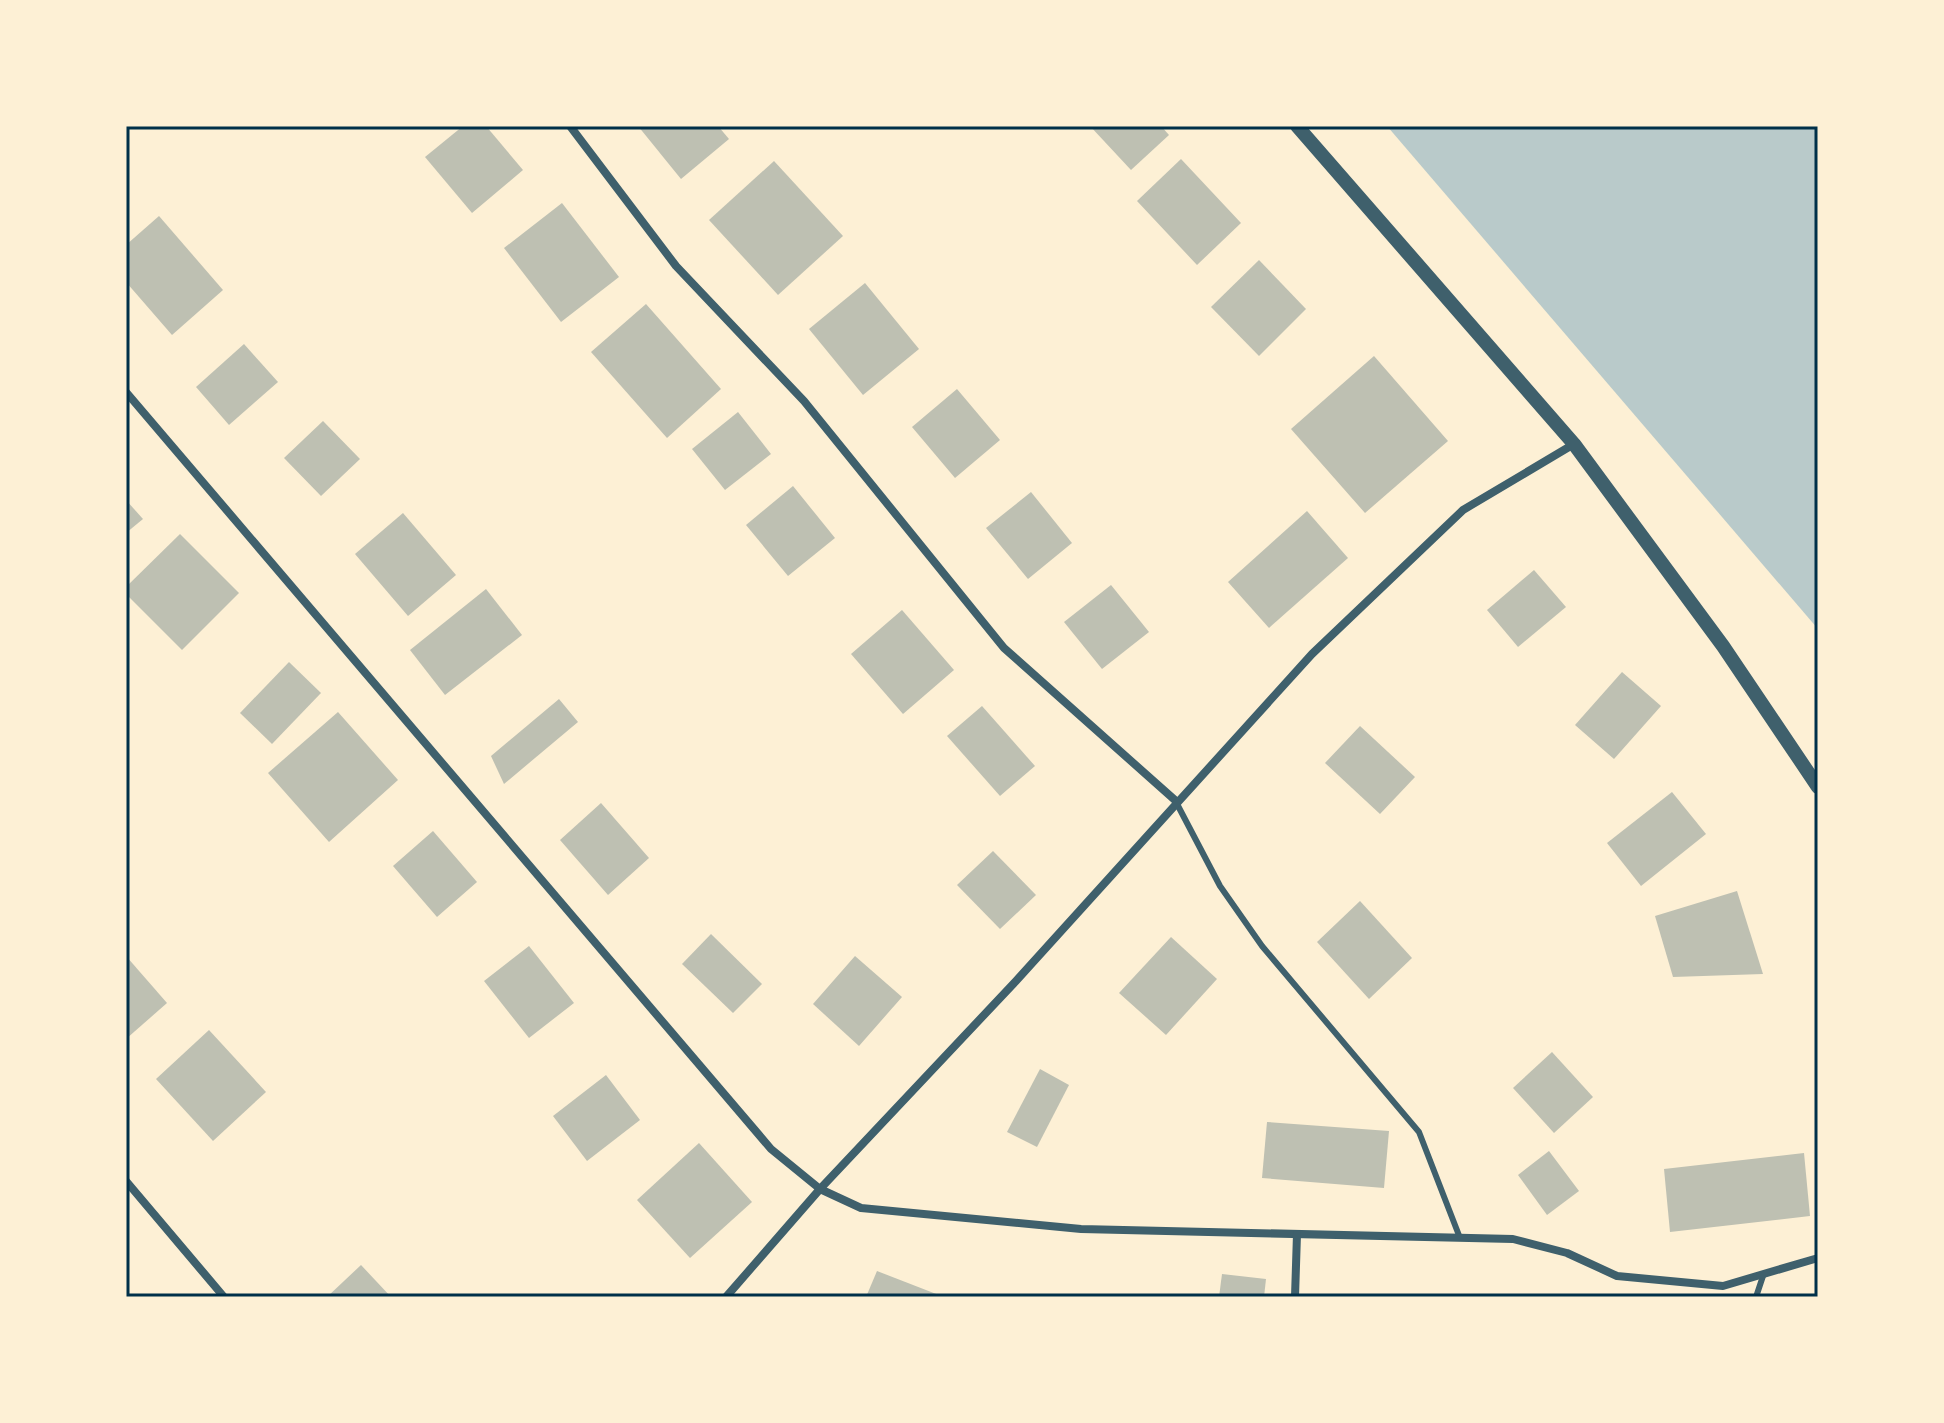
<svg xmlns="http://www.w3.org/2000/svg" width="1944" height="1423" viewBox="0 0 1944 1423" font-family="'DejaVu Sans',sans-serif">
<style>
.green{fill:#b9caca}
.building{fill:#bec0b2}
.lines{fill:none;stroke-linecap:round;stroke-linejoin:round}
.service{stroke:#3f606c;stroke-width:6}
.minor{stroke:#3f606c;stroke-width:8}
.tertiary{stroke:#3f606c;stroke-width:14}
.neatline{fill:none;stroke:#003049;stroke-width:3}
</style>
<rect width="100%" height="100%" fill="#fdf0d5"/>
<path class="green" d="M1387,126H1818V629Z"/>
<g class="building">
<path d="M463,126H486L523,170L472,213L425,157Z"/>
<path d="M638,126H718L729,139L681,179Z"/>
<path d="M1090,126H1161L1169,135L1131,170Z"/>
<path d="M1181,159L1241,223L1197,265L1137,201Z"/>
<path d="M774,161L843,236L778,295L709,220Z"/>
<path d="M562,203L619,277L561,322L504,248Z"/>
<path d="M159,216L223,290L172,335L126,282V245Z"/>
<path d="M1259,260L1306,309L1259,356L1211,307Z"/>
<path d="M865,283L919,349L863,395L809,329Z"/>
<path d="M646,304L721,389L667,438L591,352Z"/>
<path d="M244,344L278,382L229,425L196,387Z"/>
<path d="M1374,356L1448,441L1365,513L1291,429Z"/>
<path d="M957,389L1000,440L955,478L912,427Z"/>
<path d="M738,412L771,454L725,490L692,449Z"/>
<path d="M323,421L360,459L321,496L284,458Z"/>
<path d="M793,486L835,538L788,576L746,525Z"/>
<path d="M1031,492L1072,543L1028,579L986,528Z"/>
<path d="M126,500L143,519L126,533Z"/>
<path d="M1307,511L1348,558L1269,628L1228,582Z"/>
<path d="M403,513L456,575L408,616L355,554Z"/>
<path d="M180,534L239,593L182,650L126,594V587Z"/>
<path d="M1534,570L1566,607L1518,647L1487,610Z"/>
<path d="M1111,585L1149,632L1102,669L1064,622Z"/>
<path d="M486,589L522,635L445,695L410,650Z"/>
<path d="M902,610L954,670L903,714L851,654Z"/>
<path d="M289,662L321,693L272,744L240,713Z"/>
<path d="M1622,672L1661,706L1614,759L1575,725Z"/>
<path d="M559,699L578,722L504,784L491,756Z"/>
<path d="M982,706L1035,766L1000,796L947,736Z"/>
<path d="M338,712L398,780L329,842L268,773Z"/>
<path d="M1360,726L1415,777L1380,814L1325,763Z"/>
<path d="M1672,792L1706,834L1641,886L1607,843Z"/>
<path d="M601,803L649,858L608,895L560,840Z"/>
<path d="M433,831L477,882L437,917L393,866Z"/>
<path d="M993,851L1036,895L1000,929L957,885Z"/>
<path d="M1737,891L1763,974L1673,977L1655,916Z"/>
<path d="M1360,901L1412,958L1369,999L1317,942Z"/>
<path d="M711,934L762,984L733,1013L682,964Z"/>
<path d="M1171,937L1217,979L1166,1035L1119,993Z"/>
<path d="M529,946L574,1003L529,1038L484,981Z"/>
<path d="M126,956L167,1003L126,1039Z"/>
<path d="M855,956L902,997L859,1046L813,1004Z"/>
<path d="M209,1030L266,1092L213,1141L156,1079Z"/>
<path d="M1552,1052L1593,1097L1554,1133L1513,1088Z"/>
<path d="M1040,1069L1069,1085L1037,1147L1007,1132Z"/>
<path d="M606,1075L640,1120L587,1161L553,1116Z"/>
<path d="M1267,1122L1389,1131L1384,1188L1262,1178Z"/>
<path d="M699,1143L752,1202L690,1258L637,1200Z"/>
<path d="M1549,1151L1579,1191L1547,1215L1518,1175Z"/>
<path d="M1804,1153L1810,1216L1670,1232L1664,1169Z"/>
<path d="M361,1265L391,1297H327Z"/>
<path d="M877,1271L944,1297H866Z"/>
<path d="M1222,1274L1266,1279L1264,1297H1219Z"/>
</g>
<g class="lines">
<g class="service">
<path d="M1176,802L1220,886L1262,946L1419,1132L1460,1238"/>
<path d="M1756,1297L1763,1276"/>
</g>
<g class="minor">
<path d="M570,126L676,266L804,401L1004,648L1176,801"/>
<path d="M126,392L771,1149L820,1189L861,1208L1081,1229L1513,1239L1567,1253L1617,1276L1723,1286L1818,1258"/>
<path d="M126,1181L224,1297"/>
<path d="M726,1297L820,1189L1016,981L1312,654L1463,510L1574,444"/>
<path d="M1295,1297L1297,1234"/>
</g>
<path class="tertiary" d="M1297,126L1574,444L1723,646L1818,787"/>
</g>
<rect width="1944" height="1423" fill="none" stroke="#fdf0d5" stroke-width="256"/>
<rect x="128" y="128" width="1688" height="1167" class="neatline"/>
</svg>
